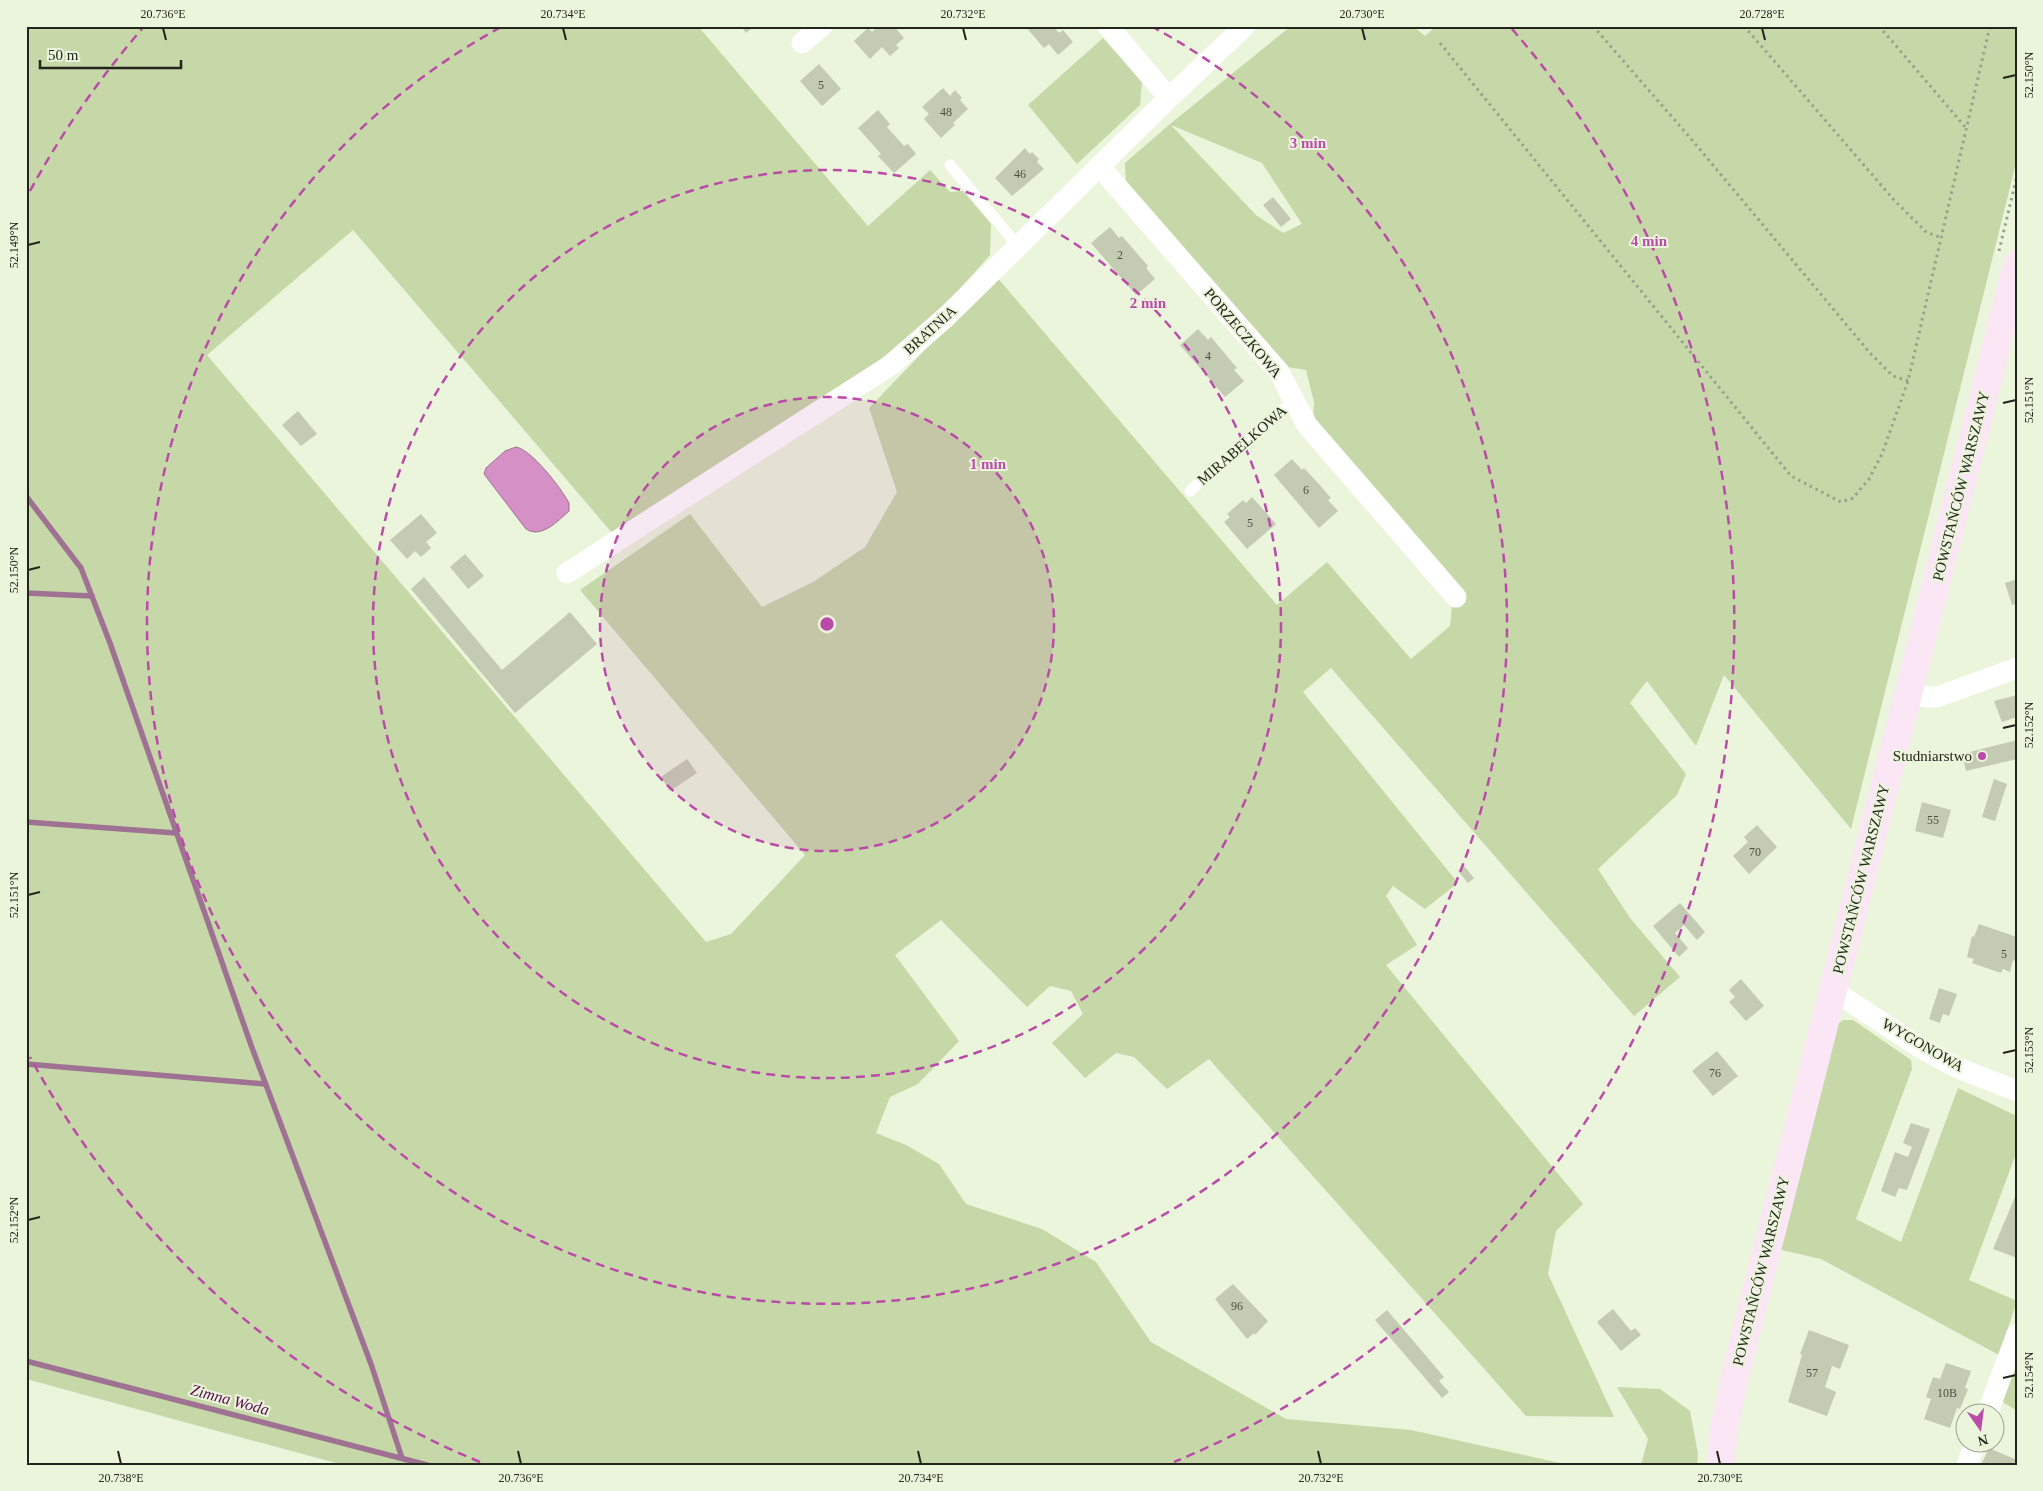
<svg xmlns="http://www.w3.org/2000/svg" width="2043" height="1491" viewBox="0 0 2043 1491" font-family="Georgia,serif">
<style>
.green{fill:#c6d8a8;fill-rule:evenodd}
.water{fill:#d591c6;stroke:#9f7193}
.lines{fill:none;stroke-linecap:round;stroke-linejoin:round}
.stream{stroke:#9f7193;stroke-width:5.5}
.building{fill:#c3ccb3}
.path{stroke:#99a18d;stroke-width:3;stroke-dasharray:2.5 4;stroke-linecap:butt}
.lane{stroke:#fff;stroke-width:11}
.street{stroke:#fff;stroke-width:21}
.secondary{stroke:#fbe6f6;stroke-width:28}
.ticks{fill:none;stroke:#21251b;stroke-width:2}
.ring{fill:none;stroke:#bb4ba8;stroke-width:2.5;stroke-dasharray:9 6}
.poi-dot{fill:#bb4ba8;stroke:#ebf5db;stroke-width:2}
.labels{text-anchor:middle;stroke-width:4;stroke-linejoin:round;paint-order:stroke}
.number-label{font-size:12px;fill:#4a4f41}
.street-label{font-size:15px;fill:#21251b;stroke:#ebf5db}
.poi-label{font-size:15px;fill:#21251b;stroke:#ebf5db;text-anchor:end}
.water-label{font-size:16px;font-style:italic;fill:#59064f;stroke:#ebf5db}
.centre{fill:#bb4ba8;stroke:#ebf5db;stroke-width:2.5}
.ring-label{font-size:15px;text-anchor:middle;font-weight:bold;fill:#bb4ba8;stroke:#ebf5db;stroke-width:4;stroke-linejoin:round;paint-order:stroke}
.neatline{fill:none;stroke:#21251b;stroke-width:2}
.ticks-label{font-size:12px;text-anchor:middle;fill:#21251b}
</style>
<rect width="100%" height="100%" fill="#ebf5db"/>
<g class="green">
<path d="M26,26H698L868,226L930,170L950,192L963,191L991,224L990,255L948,302L879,361L613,534L353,230L207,355L706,942L731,934L805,855L580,590L690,514L762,607L813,582L865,547L897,492L869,408L996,276L1277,605L1327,562L1411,659L1450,626L1452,606L1313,422L1314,402L1306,370L1287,367L1126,185L1125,163L1170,124L1291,26H1413L1425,36L1436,26H2017V159L1851,829L1724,675L1696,746L1647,681L1630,703L1686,774L1677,795L1598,869L1630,918L1680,977L1634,1016L1331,668L1303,692L1458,883L1425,909L1393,886L1386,896L1417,945L1386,965L1583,1204L1556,1231L1548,1274L1614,1417L1526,1416L1209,1059L1167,1089L1134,1057L1116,1053L1085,1078L1052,1043L1083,1014L1071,991L1050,986L1027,1007L941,920L895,955L959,1041L918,1084L890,1097L876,1133L906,1145L939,1164L966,1204L1042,1229L1096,1262L1151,1342L1286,1419L1411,1430L1569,1465H343L26,1379ZM1171,125L1262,163L1302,224L1283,233L1256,215Z"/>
<path d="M1103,38L1142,82L1140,105L1077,164L1028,105Z"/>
<path d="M1843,1020H1853L1911,1060L1912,1069L1856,1219L1901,1242L1958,1088L2017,1116V1151L1969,1280L2017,1301L1999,1355L1821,1259L1777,1249L1837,1024Z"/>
<path d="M2017,1356V1411L2001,1401Z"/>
<path d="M1617,1387L1660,1389L1690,1411L1698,1454L1697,1465H1641L1648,1439Z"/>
</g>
<path class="water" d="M516,447C532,450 561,488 569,503V511C558,521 541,539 526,529L484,474L486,468L505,451Z"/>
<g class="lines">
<g class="stream">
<path d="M26,496L81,568L110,643L251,1045L371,1364L402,1458"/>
<path d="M26,593L92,596"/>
<path d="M26,822L176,833"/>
<path d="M26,1064L265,1084"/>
<path d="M26,1361L427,1465"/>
</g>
</g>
<g class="building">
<path d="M741,26H754L746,33Z"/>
<path d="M878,26H894L904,38L896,45L899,48L890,56L882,47L870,59L854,41L868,28L872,32Z"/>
<path d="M1025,26H1053L1059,33L1063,30L1073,42L1058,55L1049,44L1044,48Z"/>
<path d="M819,64L841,89L822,106L800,81Z"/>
<path d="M943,88L950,96L955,90L962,98L960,100L968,109L953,123L955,125L941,138L924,119L929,114L922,107Z"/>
<path d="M878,110L890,124L887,127L904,146L908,144L916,154L894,173L878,156L881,154L858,128Z"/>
<path d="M1025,148L1030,154L1032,152L1039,159L1037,162L1044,169L1012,196L995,178Z"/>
<path d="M1273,197L1291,219L1281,227L1263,205Z"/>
<path d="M1110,227L1119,238L1122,236L1148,266L1146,268L1155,279L1136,295L1091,243Z"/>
<path d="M1198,329L1208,340L1211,337L1237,368L1234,370L1244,381L1225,397L1180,345Z"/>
<path d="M298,411L317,434L301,446L282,425Z"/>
<path d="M1292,459L1302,470L1304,468L1318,483L1331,498L1328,500L1338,511L1319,528L1274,475Z"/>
<path d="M1252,497L1276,524L1247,549L1224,522L1230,517L1227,514L1243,500L1246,503Z"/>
<path d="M421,514L437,533L426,542L431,548L421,557L415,551L407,559L390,540Z"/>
<path d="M465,554L484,576L468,589L450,567Z"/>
<path d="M424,577L502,670L570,612L597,644L515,713L411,589Z"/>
<path d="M2017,579V604L2012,605L2005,583Z"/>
<path d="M2017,695V717L2002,722L1994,701Z"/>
<path d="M2017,740V759L1966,771L1962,754Z"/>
<path d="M687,759L697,773L670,791L661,777Z"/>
<path d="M1994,779L2007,784L1995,821L1982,817Z"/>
<path d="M1922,802L1951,810L1943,838L1915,831Z"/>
<path d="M1757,825L1777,847L1749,874L1733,856L1748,842L1744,837Z"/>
<path d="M1464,866L1474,878L1468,883L1458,871Z"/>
<path d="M1680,903L1705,932L1697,940L1684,925L1675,933L1688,948L1679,957L1653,926Z"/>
<path d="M1979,924L2017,937V957L2015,961L2013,960L2010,972L2003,969L2001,973L1972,963L1974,959L1967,957L1972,936L1974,937Z"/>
<path d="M1741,979L1764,1006L1746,1021L1729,1002L1735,997L1729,990Z"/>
<path d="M1939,988L1957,994L1949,1016L1943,1014L1940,1023L1929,1019Z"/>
<path d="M1717,1051L1738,1076L1713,1096L1692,1071Z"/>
<path d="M1911,1123L1930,1129L1907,1190L1899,1188L1895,1197L1881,1191L1895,1152L1908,1157L1912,1147L1903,1143Z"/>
<path d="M2017,1192V1258L1993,1249Z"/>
<path d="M1233,1284L1268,1321L1255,1335L1254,1333L1247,1339L1215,1299Z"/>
<path d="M1613,1309L1631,1331L1635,1328L1641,1335L1621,1351L1597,1322Z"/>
<path d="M1387,1310L1444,1377L1439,1381L1449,1392L1442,1398L1375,1320Z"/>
<path d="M1809,1330L1849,1345L1840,1369L1832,1366L1825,1387L1836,1392L1827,1416L1788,1402L1802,1355L1800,1354Z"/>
<path d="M1946,1363L1971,1371L1965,1388L1968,1389L1960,1409L1957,1408L1950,1428L1924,1419L1931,1399L1926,1397L1933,1377L1940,1379Z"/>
<path d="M1989,1448L2017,1460V1465H1981Z"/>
</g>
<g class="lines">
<g class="path">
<path d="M1593,26L1692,140L1870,353L1893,376L1908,381"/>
<path d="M1744,26L1894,200L1926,232L1942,238"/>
<path d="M1879,26L1966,128"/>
<path d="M1440,43L1791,476L1841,502L1853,498L1869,479L1882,454L1908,381L1990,26"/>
<path d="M1999,251L2017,176"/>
</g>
<g class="lane">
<path d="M950,165L1018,246"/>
<path d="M1190,491L1294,400"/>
</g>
<g class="street">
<path d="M1108,26L1169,98"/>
<path d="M802,43L822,26"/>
<path d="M1100,167L1279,372L1307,425L1456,597"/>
<path d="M567,573L891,365L946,317L1169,98L1245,26"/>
<path d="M1908,692L1927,697H1937L2017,668"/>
<path d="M1832,992L1843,997L1924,1050L1958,1068L2017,1091"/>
<path d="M1987,1414L2017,1334"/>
<path d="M1967,1465L1975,1444"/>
</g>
<path class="secondary" d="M1721,1465L1724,1430L1735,1376L2017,265"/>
</g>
<path class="ticks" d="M163,28L166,40M563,28L566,40M963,28L966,40M1362,28L1365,40M1762,28L1765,40M2003,78L2016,75M28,245L40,242M2003,403L2016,400M28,570L40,567M2003,728L2016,725M28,895L40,892M2003,1053L2016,1050M28,1220L40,1217M2003,1378L2016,1375M118,1451L121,1464M518,1451L521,1464M918,1451L921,1464M1318,1451L1321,1464M1717,1451L1720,1464"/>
<circle cx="827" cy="624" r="227" fill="#bb4ba8" fill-opacity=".12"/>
<g class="ring">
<circle cx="827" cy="624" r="227"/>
<circle cx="827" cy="624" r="454"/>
<path d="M1151 26A680 680 0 1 1 503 26"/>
<path d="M480 1462A907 907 0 0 1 30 1057M30 191A907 907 0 0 1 142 29M1512 29A907 907 0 0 1 1174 1462"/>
</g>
<circle class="poi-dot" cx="1982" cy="756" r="5"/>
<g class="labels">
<g class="number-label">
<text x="821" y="89">5</text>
<text x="946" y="116">48</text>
<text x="1020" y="178">46</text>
<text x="1120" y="259">2</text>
<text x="1208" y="360">4</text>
<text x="1306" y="494">6</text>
<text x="1250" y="527">5</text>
<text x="1933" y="824">55</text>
<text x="1755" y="856">70</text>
<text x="2004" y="958">5</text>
<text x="1715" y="1077">76</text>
<text x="1237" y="1310">96</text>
<text x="1812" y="1377">57</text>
<text x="1947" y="1397">10B</text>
</g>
<g class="street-label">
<text transform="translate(930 330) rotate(-42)" y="5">BRATNIA</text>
<text transform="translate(1243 333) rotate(50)" y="5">PORZECZKOWA</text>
<text transform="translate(1242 445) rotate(-41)" y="5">MIRABELKOWA</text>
<text transform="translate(1961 486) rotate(-76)" y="5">POWSTAŃCÓW WARSZAWY</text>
<text transform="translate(1861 879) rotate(-76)" y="5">POWSTAŃCÓW WARSZAWY</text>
<text transform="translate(1923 1045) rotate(30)" y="5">WYGONOWA</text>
<text transform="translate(1761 1271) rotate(-76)" y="5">POWSTAŃCÓW WARSZAWY</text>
</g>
<g class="poi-label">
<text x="1972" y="761">Studniarstwo</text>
</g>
<g class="water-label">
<text transform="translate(230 1399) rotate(15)" y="6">Zimna Woda</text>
</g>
</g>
<circle cx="827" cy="624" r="8" class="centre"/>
<g class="ring-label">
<text x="1308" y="148">3 min</text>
<text x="1649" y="246">4 min</text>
<text x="1148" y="308">2 min</text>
<text x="988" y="469">1 min</text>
</g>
<rect width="2043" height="1491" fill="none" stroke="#ebf5db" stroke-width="55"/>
<g transform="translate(1980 1428) rotate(166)"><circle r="24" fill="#ebf5db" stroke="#9aa28e"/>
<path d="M0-4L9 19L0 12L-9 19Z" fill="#bb4ba8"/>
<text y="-8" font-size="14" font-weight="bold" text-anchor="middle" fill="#21251b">N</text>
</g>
<path d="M40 60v8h141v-8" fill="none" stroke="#21251b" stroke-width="2.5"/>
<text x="48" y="60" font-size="15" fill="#21251b" stroke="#ebf5db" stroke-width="4" paint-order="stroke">50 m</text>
<rect x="28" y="28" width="1988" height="1436" class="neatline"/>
<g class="ticks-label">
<text x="163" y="18">20.736°E</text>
<text x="563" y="18">20.734°E</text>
<text x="963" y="18">20.732°E</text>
<text x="1362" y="18">20.730°E</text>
<text x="1762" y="18">20.728°E</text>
<text transform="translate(2029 75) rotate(-90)" y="4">52.150°N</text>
<text transform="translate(14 245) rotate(-90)" y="4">52.149°N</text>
<text transform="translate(2029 400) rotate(-90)" y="4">52.151°N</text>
<text transform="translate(14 570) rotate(-90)" y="4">52.150°N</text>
<text transform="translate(2029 725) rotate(-90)" y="4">52.152°N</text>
<text transform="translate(14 895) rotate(-90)" y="4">52.151°N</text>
<text transform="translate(2029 1050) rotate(-90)" y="4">52.153°N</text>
<text transform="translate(14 1220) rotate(-90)" y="4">52.152°N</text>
<text transform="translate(2029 1375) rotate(-90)" y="4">52.154°N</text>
<text x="121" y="1482">20.738°E</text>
<text x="521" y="1482">20.736°E</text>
<text x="921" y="1482">20.734°E</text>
<text x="1321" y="1482">20.732°E</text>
<text x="1720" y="1482">20.730°E</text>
</g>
</svg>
